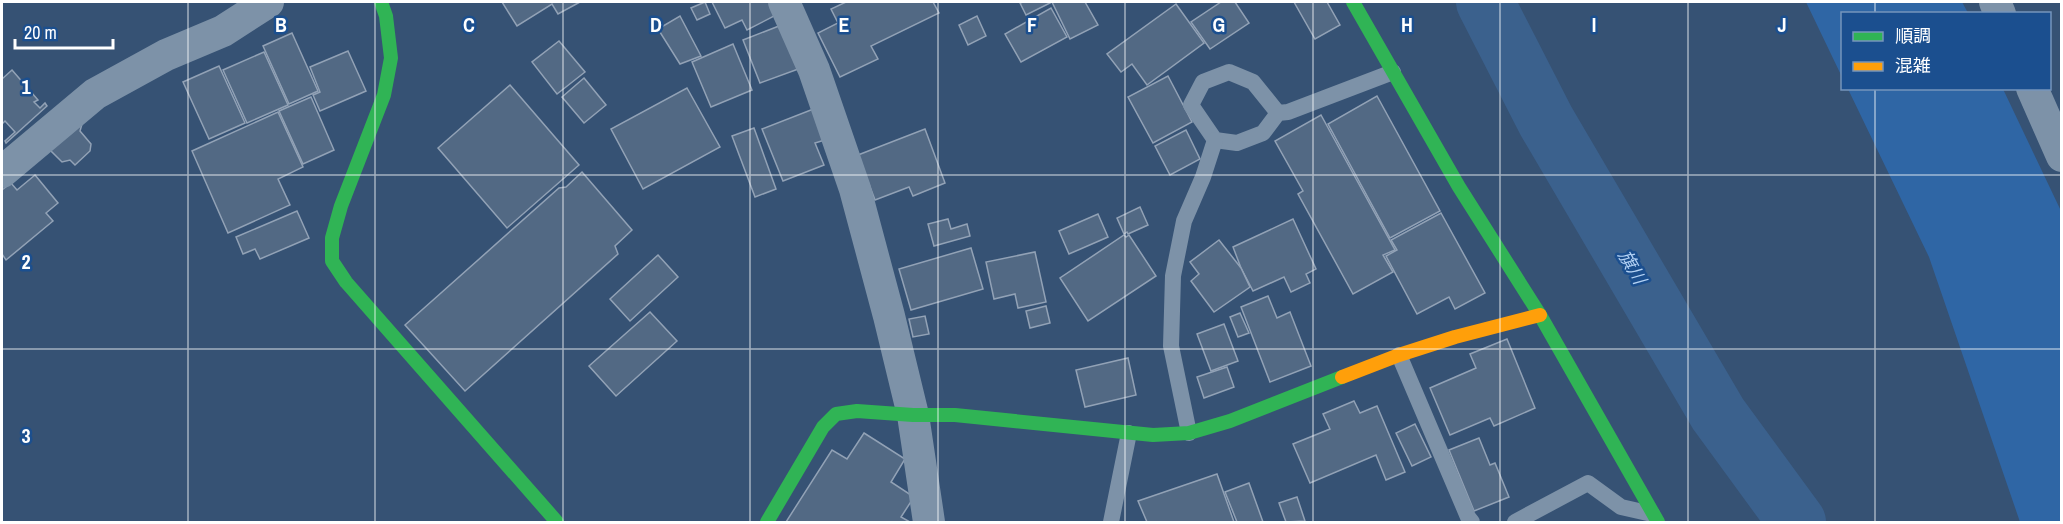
<svg xmlns="http://www.w3.org/2000/svg" width="2063" height="524" viewBox="0 0 2063 524" font-family="'Archivo Narrow','Noto Sans JP',sans-serif">
<style>
.green{fill:#2f66a5}
.lines{fill:none;stroke-linecap:round;stroke-linejoin:round}
.river{stroke:#3b618d;stroke-width:58}
.building{fill:#526984;stroke:#92a2b6;stroke-width:1.5}
.lane{stroke:#7d92a8;stroke-width:16}
.street{stroke:#7d92a8;stroke-width:32}
.fast{stroke:#30b455;stroke-width:14}
.slow{stroke:#ff9f0a;stroke-width:14}
.grid{fill:none;stroke:#fff;stroke-width:1.5;stroke-opacity:0.55}
.labels{text-anchor:middle;stroke-width:5;stroke-linejoin:round;paint-order:stroke}
.water-label{font-size:18px;font-style:italic;fill:#b5d3f5;stroke:#1b4f8f}
.grid-label{font-size:20px;text-anchor:middle;font-weight:bold;fill:#fff;stroke:#1b4f8f;stroke-width:5;stroke-linejoin:round;paint-order:stroke}
</style>
<rect width="100%" height="100%" fill="#365274"/>
<g class="green">
<path d="M1806,2H1962L1968,13L1842,14V77Z"/>
<path d="M1848,89H2003L2061,211V522H2020L1929,257Z"/>
</g>
<g class="lines">
<path class="river" d="M1485,2L1546,121L1718,414L1797,522"/>
</g>
<g class="building">
<path d="M502,2H580L558,14L552,4L517,26Z"/>
<path d="M705,2L710,14L697,20L691,8Z"/>
<path d="M712,2H774L780,13L747,30L742,20L725,28Z"/>
<path d="M846,2H933L939,13L871,46L878,59L840,77L818,33L838,23L831,9Z"/>
<path d="M1023,2H1049L1050,3L1026,15L1020,3Z"/>
<path d="M1052,2H1085L1098,25L1070,39Z"/>
<path d="M1221,2H1235L1249,23L1210,49L1191,22Z"/>
<path d="M1294,2H1327L1340,25L1315,39Z"/>
<path d="M1176,4L1204,43L1147,85L1132,64L1121,72L1107,54Z"/>
<path d="M1051,8L1067,37L1021,62L1005,34Z"/>
<path d="M680,16L701,56L680,64L658,29Z"/>
<path d="M977,16L986,36L968,45L959,25Z"/>
<path d="M784,24L801,68L760,83L743,40Z"/>
<path d="M292,33L318,91L289,104L263,46Z"/>
<path d="M559,41L585,72L557,94L532,62Z"/>
<path d="M733,44L752,90L711,107L692,62Z"/>
<path d="M348,51L366,91L320,111L313,95L320,92L310,67Z"/>
<path d="M264,52L288,105L247,123L223,70Z"/>
<path d="M219,66L245,123L209,139L183,82Z"/>
<path d="M12,70L38,100L34,102L40,108L45,103L47,106L6,143L5,141L15,132L5,121L2,124V79Z"/>
<path d="M1168,76L1192,122L1153,143L1128,97Z"/>
<path d="M584,78L606,105L584,123L562,97Z"/>
<path d="M510,85L579,165L507,228L438,148Z"/>
<path d="M687,88L720,147L643,189L611,129Z"/>
<path d="M1377,96L1440,211L1390,238L1328,124Z"/>
<path d="M311,97L334,150L303,164L279,111Z"/>
<path d="M816,108L828,139L815,143L824,165L783,181L762,129Z"/>
<path d="M278,112L303,167L278,179L290,205L228,233L192,151Z"/>
<path d="M1321,115L1395,250L1383,255L1393,272L1353,294L1298,194L1303,191L1275,141Z"/>
<path d="M82,124L80,131L91,144L90,151L75,165L70,160L62,162L49,149Z"/>
<path d="M754,128L776,189L755,197L732,136Z"/>
<path d="M925,129L945,183L913,196L909,187L875,200L858,155Z"/>
<path d="M1186,130L1200,159L1170,175L1155,146Z"/>
<path d="M582,172L632,230L615,246L618,254L465,391L405,325L559,188L566,187Z"/>
<path d="M35,175L58,203L46,213L53,221L6,260L2,254V190L11,183L17,190Z"/>
<path d="M1140,207L1148,225L1128,234L1127,232L1124,234L1117,218Z"/>
<path d="M297,211L309,238L260,259L255,249L243,254L236,237Z"/>
<path d="M1441,213L1485,293L1455,309L1449,297L1417,314L1386,256L1397,250L1391,240Z"/>
<path d="M1098,214L1108,237L1069,254L1059,231Z"/>
<path d="M948,219L951,229L967,224L970,236L934,246L928,224Z"/>
<path d="M1293,219L1316,269L1306,274L1310,283L1291,292L1284,277L1253,291L1241,268L1233,247Z"/>
<path d="M1124,235L1126,237L1129,235L1156,276L1088,321L1060,278Z"/>
<path d="M1219,240L1241,268L1250,287L1214,312L1191,281L1199,274L1190,262Z"/>
<path d="M971,248L983,289L911,310L899,269Z"/>
<path d="M1035,252L1046,302L1018,308L1015,294L994,299L986,262Z"/>
<path d="M658,255L678,277L630,321L610,299Z"/>
<path d="M1268,296L1277,318L1290,312L1311,366L1270,382L1241,307Z"/>
<path d="M1046,306L1050,323L1030,328L1026,311Z"/>
<path d="M650,312L677,341L616,396L589,366Z"/>
<path d="M1240,313L1249,333L1238,337L1230,317Z"/>
<path d="M925,316L929,334L913,337L909,319Z"/>
<path d="M1224,324L1238,361L1211,371L1197,334Z"/>
<path d="M1507,339L1535,408L1494,426L1490,418L1450,435L1430,388L1476,368L1470,354Z"/>
<path d="M1128,358L1136,395L1085,407L1076,370Z"/>
<path d="M1227,367L1234,387L1204,398L1197,377Z"/>
<path d="M1354,401L1360,413L1377,406L1405,472L1386,480L1376,455L1310,483L1293,444L1330,429L1323,414Z"/>
<path d="M1415,424L1431,457L1412,466L1396,433Z"/>
<path d="M864,433L905,459L891,482L914,497L901,517L910,522H786L832,450L847,459Z"/>
<path d="M1479,438L1490,465L1495,463L1509,497L1474,511L1449,450Z"/>
<path d="M1217,474L1234,522H1147L1138,501Z"/>
<path d="M1249,483L1263,522H1237L1225,492Z"/>
<path d="M1297,497L1305,521L1286,522L1279,503Z"/>
</g>
<g class="lines">
<g class="lane">
<path d="M1278,113L1263,133L1237,143L1215,140L1191,105L1203,82L1229,72L1253,82L1278,113L1288,112L1393,72"/>
<path d="M1399,355L1468,517L1472,522"/>
<path d="M1189,433L1171,346L1173,276L1184,221L1203,177L1215,140"/>
<path d="M1111,522L1129,433"/>
<path d="M1515,522L1588,483L1621,507L1652,514"/>
</g>
<g class="street">
<path d="M784,2L814,70L855,189L889,316L913,415L929,522"/>
<path d="M1995,2L2000,14"/>
<path d="M2032,88L2062,156"/>
<path d="M2,172L95,94L166,55L223,31L268,2"/>
</g>
<g class="fast">
<path d="M381,2L386,16L391,58L384,95L341,206L332,238V261L346,282L557,522"/>
<path d="M1353,2L1459,187L1540,315L1658,522"/>
<path d="M767,522L823,427L836,414L857,411L913,415H955L1153,435L1189,433L1230,421L1342,377"/>
</g>
<path class="slow" d="M1342,377L1399,355L1455,337L1540,315"/>
</g>
<path class="grid" d="M188,2V522M375,2V522M563,2V522M750,2V522M938,2V522M1125,2V522M1313,2V522M1500,2V522M1688,2V522M1875,2V14M1875,88V522M2,175H2062M2,349H2062"/>
<g class="labels">
<g class="water-label">
<text transform="translate(1632 267) rotate(60)" y="6">旗川</text>
</g>
</g>
<g class="grid-label">
<text x="281" y="32">B</text>
<text x="469" y="32">C</text>
<text x="656" y="32">D</text>
<text x="844" y="32">E</text>
<text x="1032" y="32">F</text>
<text x="1219" y="32">G</text>
<text x="1407" y="32">H</text>
<text x="1594" y="32">I</text>
<text x="1782" y="32">J</text>
<text x="26" y="94">1</text>
<text x="26" y="269">2</text>
<text x="26" y="443">3</text>
</g>
<rect width="2063" height="524" fill="none" stroke="#ffffff" stroke-width="6"/>
<rect x="1841" y="12" width="210" height="78" fill="#1b4f8f" stroke="#7695bc" stroke-width="1.5"/>
<rect x="1853" y="32" width="30" height="9" fill="#30b455" stroke="#7695bc" stroke-width="1.5"/>
<text x="1895" y="42" font-size="18" fill="#ffffff">順調</text>
<rect x="1853" y="62" width="30" height="9" fill="#ff9f0a" stroke="#7695bc" stroke-width="1.5"/>
<text x="1895" y="72" font-size="18" fill="#ffffff">混雑</text>
<path d="M15 39v9h98v-9" fill="none" stroke="#ffffff" stroke-width="3"/>
<text x="24" y="39" font-size="18" fill="#ffffff" stroke="#1b4f8f" stroke-width="4.5" paint-order="stroke">20 m</text>
</svg>
